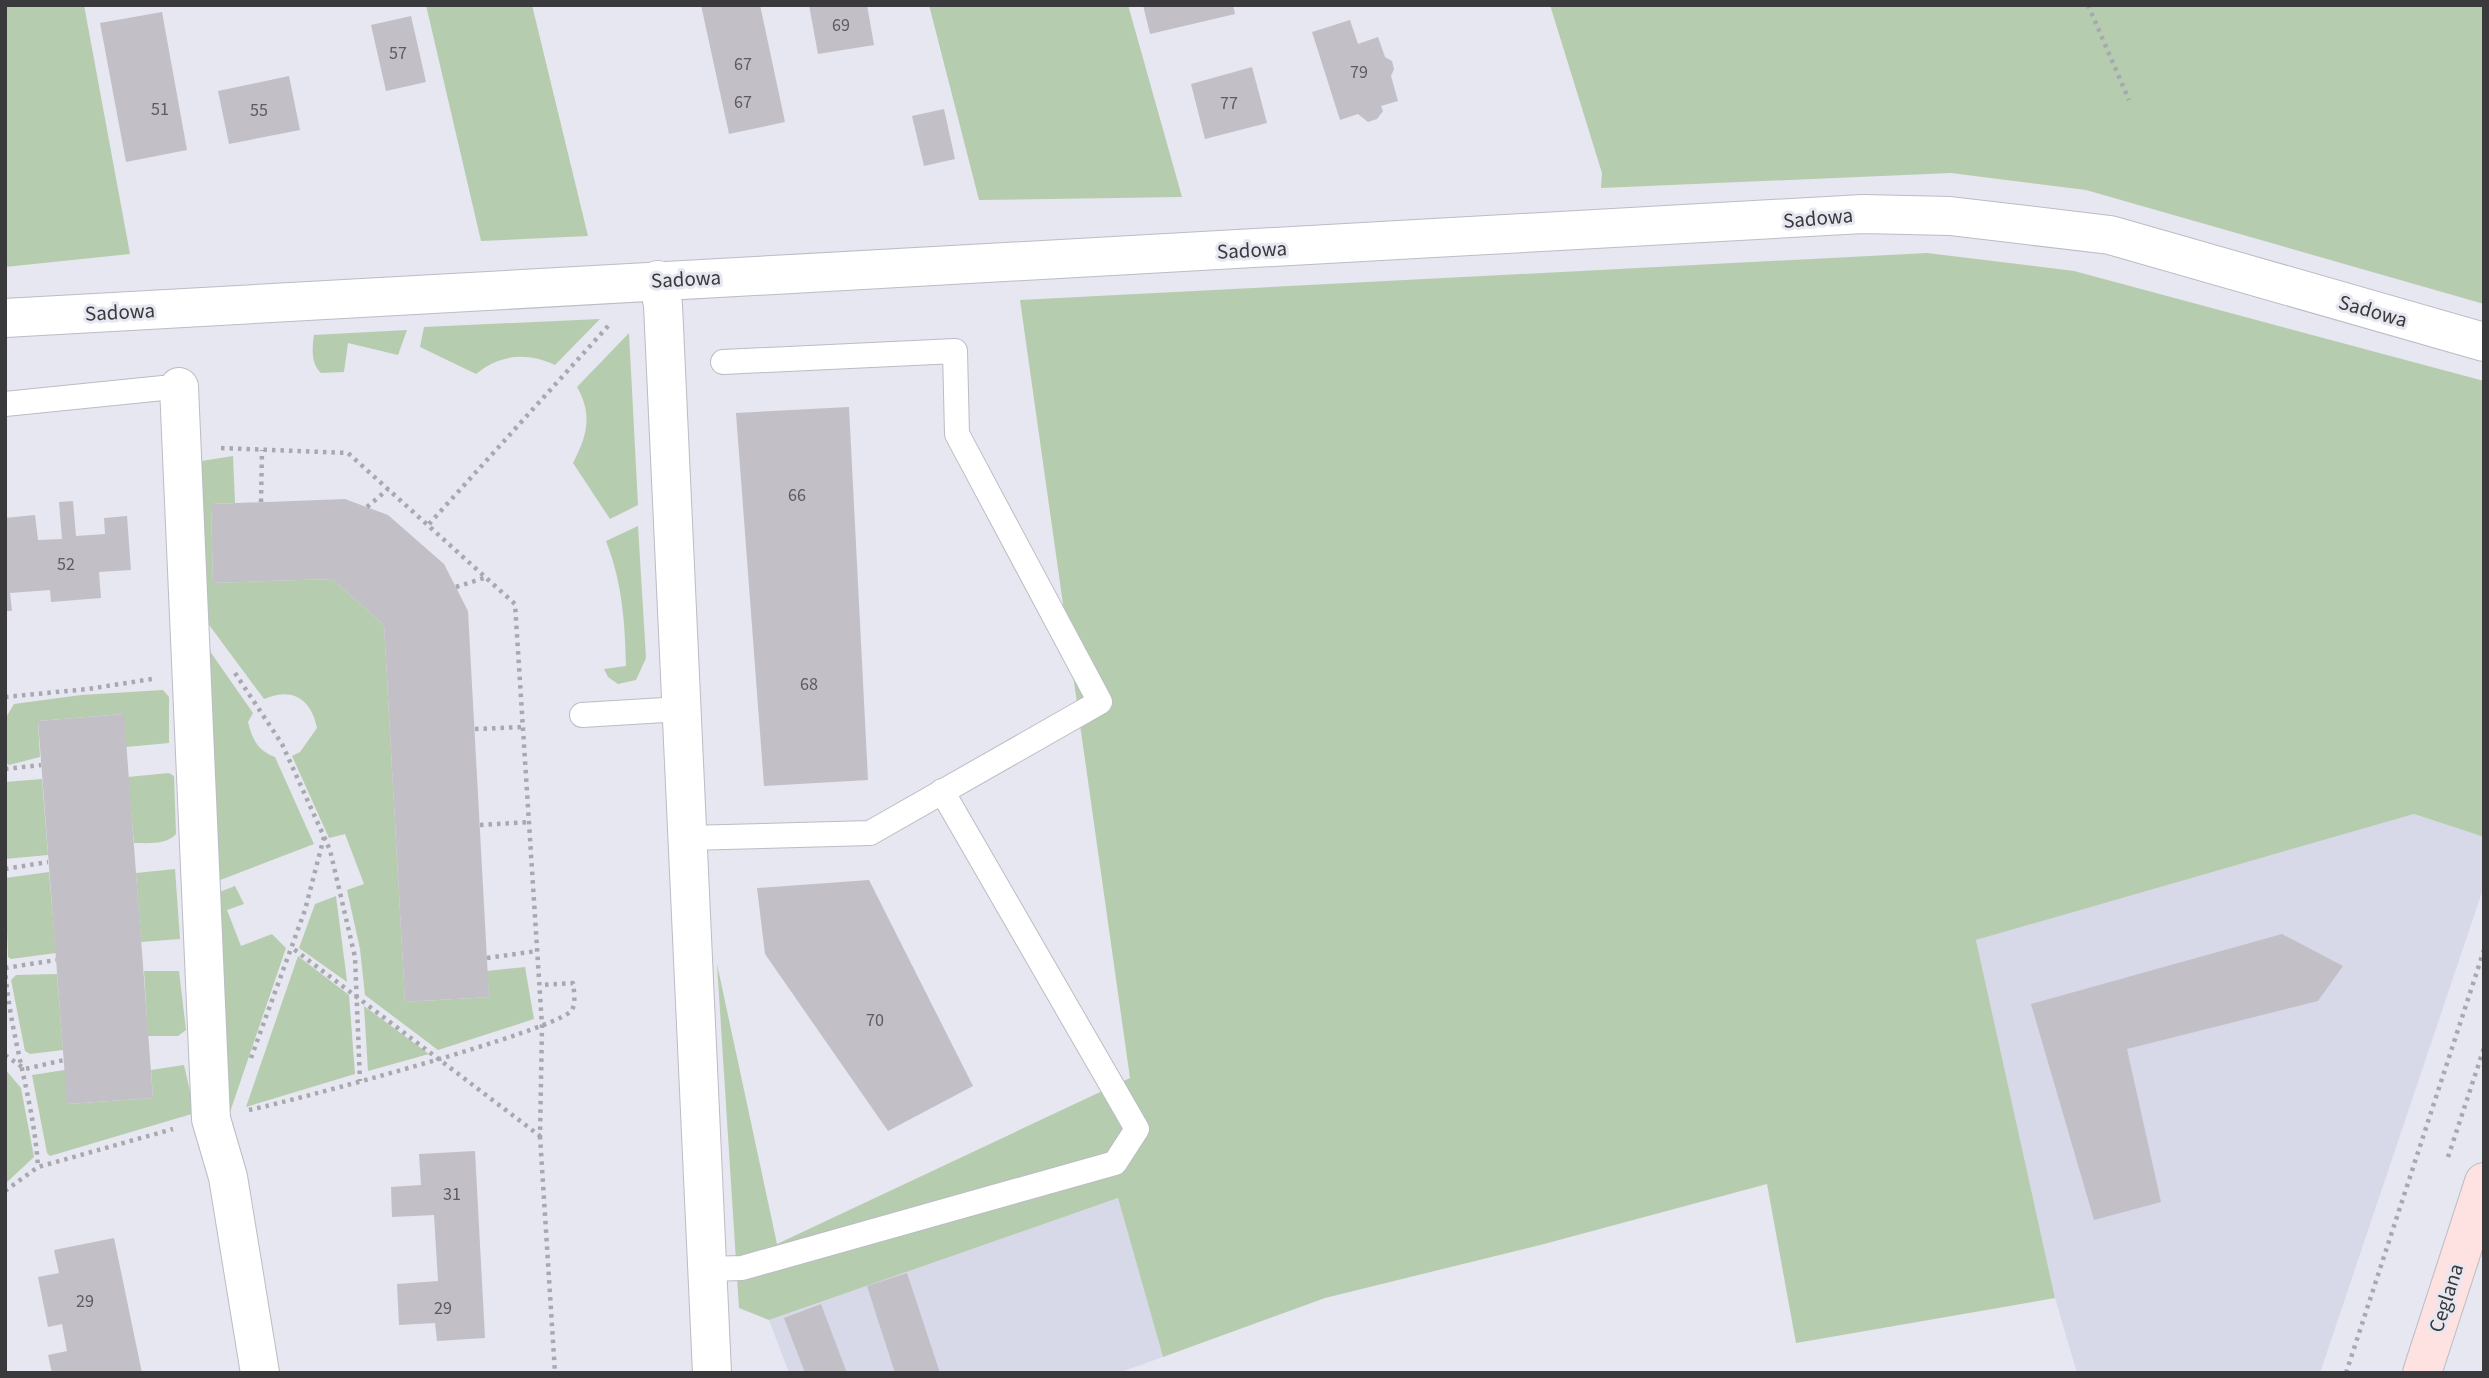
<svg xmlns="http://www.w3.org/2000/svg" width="2489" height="1378" viewBox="0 0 2489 1378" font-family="'Source Sans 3',sans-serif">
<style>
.built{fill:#d7d9e9}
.green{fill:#b6ccae}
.building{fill:#c2bfc7}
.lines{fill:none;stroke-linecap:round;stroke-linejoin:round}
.lane-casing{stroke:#bbbcc4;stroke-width:26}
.street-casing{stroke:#bbbcc4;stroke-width:40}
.secondary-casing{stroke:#bbbcc4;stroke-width:40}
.path{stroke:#a8a8af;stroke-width:4.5;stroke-dasharray:3.5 5;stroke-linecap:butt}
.lane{stroke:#fff;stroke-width:24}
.street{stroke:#fff;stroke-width:38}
.secondary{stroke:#fee1e1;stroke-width:38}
.labels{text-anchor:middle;stroke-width:6;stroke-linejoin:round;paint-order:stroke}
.number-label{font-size:18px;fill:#5c5b60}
.street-label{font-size:21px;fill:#3a3a3d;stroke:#e6e7f0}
</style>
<rect width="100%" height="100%" fill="#e6e7f0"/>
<g class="built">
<path d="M2414,814L2484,837V886L2320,1373H2077L2055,1298L1976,940Z"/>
<path d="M1118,1198L1163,1357L1118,1373H789L769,1320Z"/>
</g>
<g class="green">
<path d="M5,5H84L130,254L5,267Z"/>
<path d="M426,5H532L588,236L481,241Z"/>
<path d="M929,5H1128L1182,197L979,200Z"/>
<path d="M1550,5H2484V304L2086,190L1951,173L1601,188L1602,173Z"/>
<path d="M1927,253L2074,271L2484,381V837L2414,814L1976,940L2055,1298L1796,1343L1767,1184L1544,1244L1325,1298L1163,1357L1118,1198L769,1320L739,1308L717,964L777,1244L1130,1078L1020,300Z"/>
<path d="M600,319L555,365C527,352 500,354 476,374L420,347L424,327Z"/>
<path d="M407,330L398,355L348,343L344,372L321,373C311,364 312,348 314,335Z"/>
<path d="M629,333L638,505L610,519L573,463C587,436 593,415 577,387Z"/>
<path d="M233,456L235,503L211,504L213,583L332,579L384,625L405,1002L489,997L487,971L525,967L534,1019L438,1050L365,995L360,949L347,890L364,884L345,834L329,838L292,756L300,752L317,728C311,698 292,687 264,699L201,614L195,462Z"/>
<path d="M638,526L646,658L636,680L618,684L608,677L604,669L626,666C625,621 622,582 606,541Z"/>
<path d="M200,637L253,713L248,722C252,739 258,751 275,757L314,844L210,884Z"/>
<path d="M163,690L169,697V743L126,747L123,714L38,721L40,757L9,765L5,762V719L14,704L81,695Z"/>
<path d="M169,773L174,776L176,834C167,845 147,843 134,843L128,777Z"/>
<path d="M42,779L48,855L5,859V782Z"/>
<path d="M175,869L180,939L141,942L136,873Z"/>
<path d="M49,872L56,953L11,959L8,957L5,878Z"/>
<path d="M235,886L244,904L227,910L241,946L272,934L286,948L230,1112L221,1113L214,894Z"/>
<path d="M336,896L347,981V982L299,948L315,904Z"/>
<path d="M298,956L349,995L355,1074L246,1107Z"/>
<path d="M144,971H179L186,1030L178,1036H148Z"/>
<path d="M57,974L63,1050L30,1054L25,1051L11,980L16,975Z"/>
<path d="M364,1006L429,1054L368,1071Z"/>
<path d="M184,1065L195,1113L50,1156L47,1153L32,1075L65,1070L68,1104L153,1098L151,1070Z"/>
<path d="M5,1069L21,1088L34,1157L5,1184Z"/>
</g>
<g class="building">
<path d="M701,5H760L785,122L729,134Z"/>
<path d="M809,5H867L874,45L818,54Z"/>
<path d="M1143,5H1233L1235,14L1150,34Z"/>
<path d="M162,12L187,150L126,162L100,23Z"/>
<path d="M411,16L426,82L386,91L371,25Z"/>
<path d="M1350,20L1358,44L1378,37L1385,57L1392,61L1394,69L1391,76L1398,101L1381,106L1383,111L1377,119L1368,122L1358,114L1340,120L1312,32Z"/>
<path d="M1252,67L1267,123L1205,139L1191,84Z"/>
<path d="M289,76L300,130L229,144L218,91Z"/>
<path d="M944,109L955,159L924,166L912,116Z"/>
<path d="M849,407L868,780L764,786L736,413Z"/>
<path d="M345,499L388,515L444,564L468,611L489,997L405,1002L384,625L332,579L213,583L211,504Z"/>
<path d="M73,501L76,536L105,534L104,518L127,516L131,570L99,572L101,598L51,602L50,590L10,593L12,611H5V518L35,515L38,540L62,539L59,502Z"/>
<path d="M124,714L153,1098L67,1104L38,721Z"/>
<path d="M869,880L973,1086L888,1131L765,954L757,888Z"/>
<path d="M2282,934L2343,966L2318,1001L2127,1049L2161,1202L2094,1220L2031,1004Z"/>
<path d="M475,1151L485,1338L437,1341L435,1323L399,1325L397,1284L438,1281L434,1215L392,1217L391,1187L421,1185L419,1154Z"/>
<path d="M114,1238L142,1373H52L48,1355L67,1351L62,1324L48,1327L38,1277L59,1273L54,1250Z"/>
<path d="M907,1273L940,1373H895L867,1286Z"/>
<path d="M821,1304L847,1373H805L784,1318Z"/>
</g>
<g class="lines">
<defs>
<g id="lane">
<path d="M5,404L163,388"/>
<path d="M582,715L681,709"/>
<path d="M687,838L870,833L1100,702L957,434L955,351L723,362"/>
<path d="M706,1269L742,1268L1115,1163L1137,1129L942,791"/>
</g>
<g id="street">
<path d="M658,280L663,305L712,1373"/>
<path d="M5,318L1863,214L1950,216L2110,235L2484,342"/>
<path d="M179,387L211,1119L228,1177L260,1373"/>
</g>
<path id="secondary" d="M2422,1373L2484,1182"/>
</defs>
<use href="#lane" class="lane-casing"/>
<use href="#street" class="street-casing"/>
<use href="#secondary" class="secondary-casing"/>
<g class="path">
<path d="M2088,5L2129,100"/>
<path d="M221,448L348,453L515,604L542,1026L540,1136L291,947"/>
<path d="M261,502L262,450"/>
<path d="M367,507L388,489"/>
<path d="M429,524L609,325"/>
<path d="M456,587L487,577"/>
<path d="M235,673L282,744L330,850L355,957L360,1081"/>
<path d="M5,697L88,689L152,679"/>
<path d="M475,729L524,727"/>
<path d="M5,769L41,765"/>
<path d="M480,825L529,822"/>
<path d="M5,869L48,862"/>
<path d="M487,958L537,951"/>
<path d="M5,967C9,1034 34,1099 38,1167"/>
<path d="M5,968L56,960"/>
<path d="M5,1055L25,1069L64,1060"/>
<path d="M251,1058L305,910L324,837"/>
<path d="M249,1110C289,1102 559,1030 572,1010C576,1002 574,991 573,983L540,985"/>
<path d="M540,1136L555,1373"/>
<path d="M2448,1157L2484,1048"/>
<path d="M5,1191L38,1167L173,1129"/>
<path d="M2346,1373L2484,950"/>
</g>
<use href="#lane" class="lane"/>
<use href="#street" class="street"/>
<use href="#secondary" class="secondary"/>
</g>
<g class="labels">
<g class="number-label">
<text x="841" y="31">69</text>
<text x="398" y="59">57</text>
<text x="743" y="70">67</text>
<text x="1359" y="78">79</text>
<text x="743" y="108">67</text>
<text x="1229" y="109">77</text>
<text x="160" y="115">51</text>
<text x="259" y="116">55</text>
<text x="797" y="501">66</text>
<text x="66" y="570">52</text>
<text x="809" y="690">68</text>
<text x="875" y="1026">70</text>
<text x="452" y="1200">31</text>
<text x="85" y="1307">29</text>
<text x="443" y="1314">29</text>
</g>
<g class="street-label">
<text transform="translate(1818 218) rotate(-5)" y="7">Sadowa</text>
<text transform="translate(1252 250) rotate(-3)" y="7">Sadowa</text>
<text transform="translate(686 279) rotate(-3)" y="7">Sadowa</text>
<text transform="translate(2373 311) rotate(16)" y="7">Sadowa</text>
<text transform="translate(120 312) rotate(-3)" y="7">Sadowa</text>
<text transform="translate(2446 1298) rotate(-72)" y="7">Ceglana</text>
</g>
</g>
<rect width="2489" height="1378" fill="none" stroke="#3a3a3d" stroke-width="14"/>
</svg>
